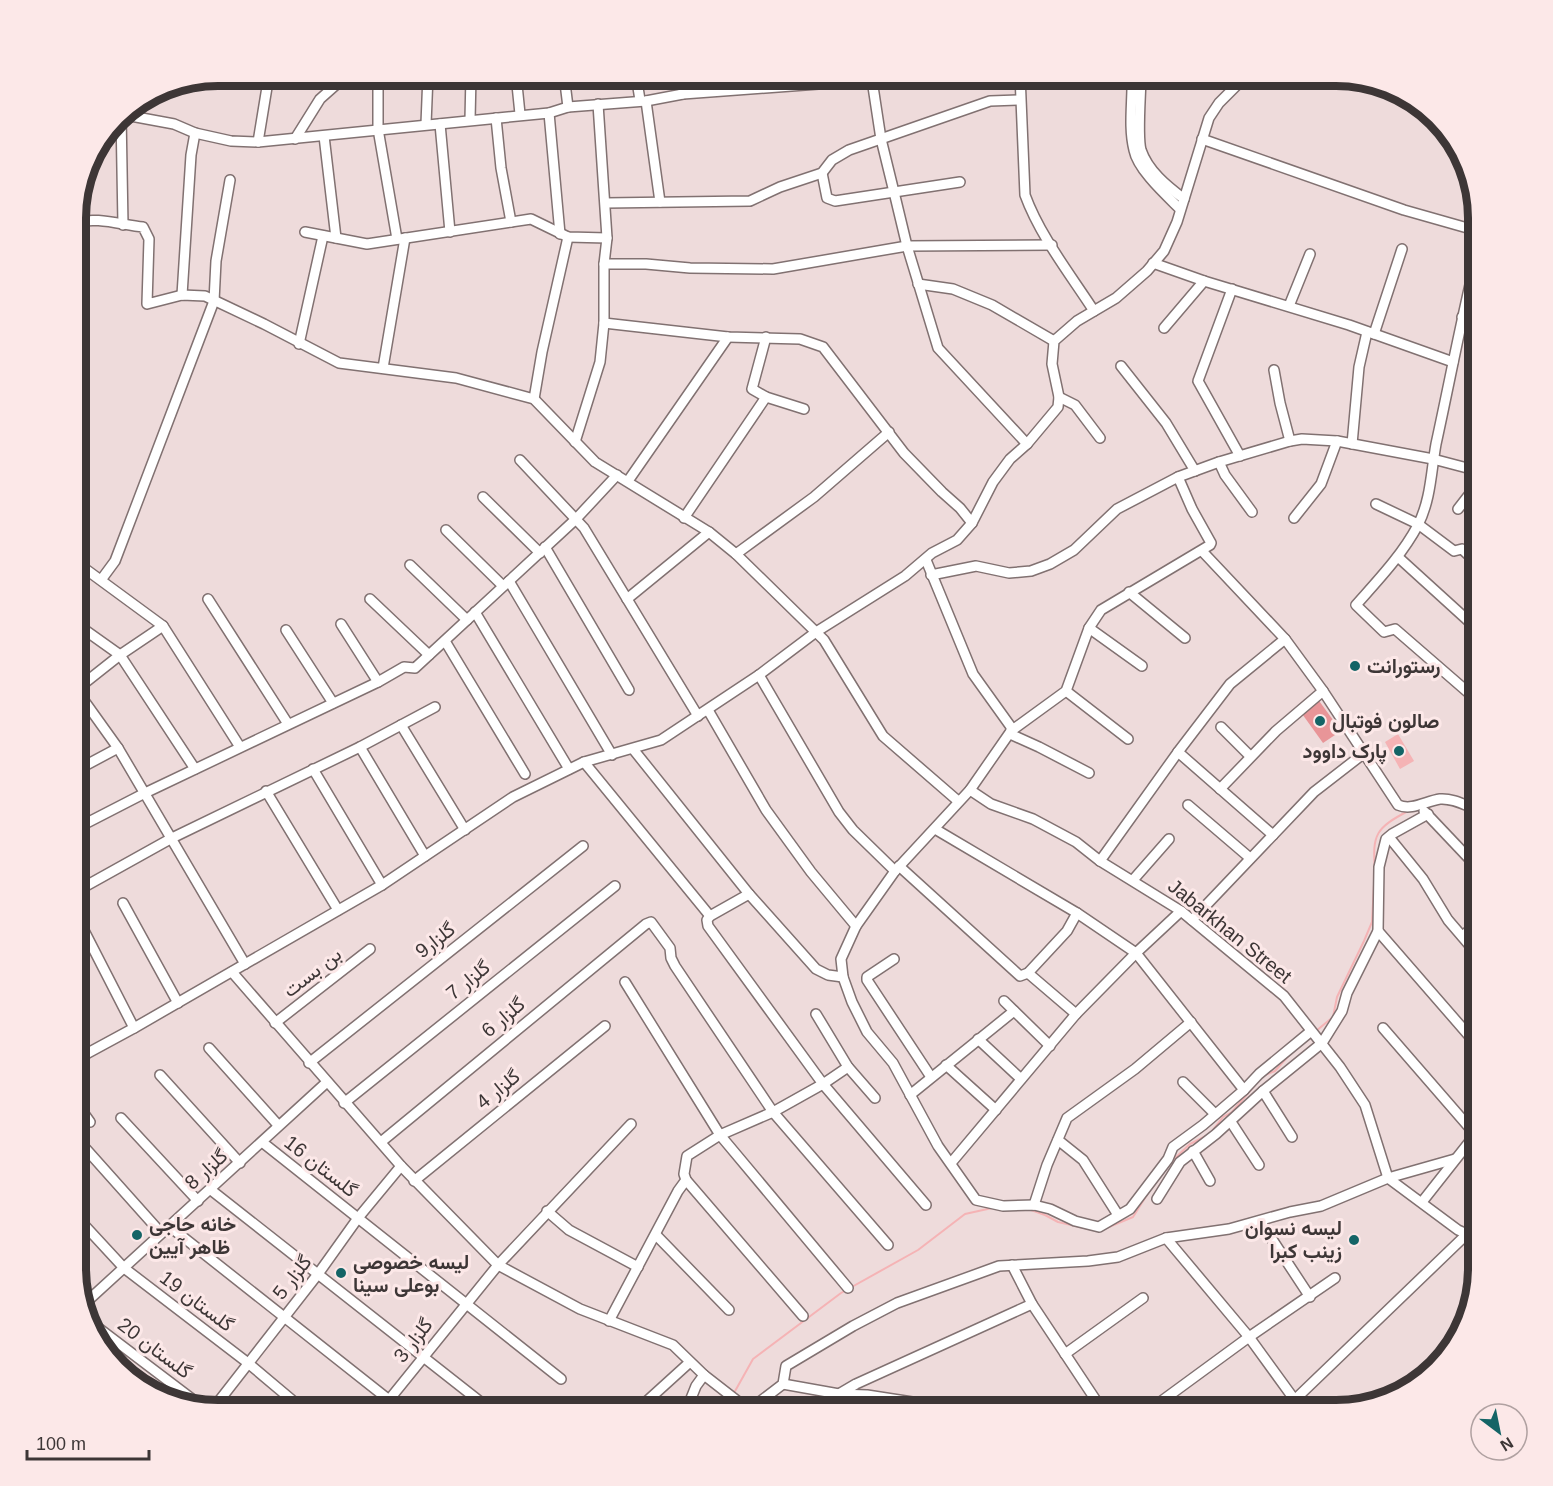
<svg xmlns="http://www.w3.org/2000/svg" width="1553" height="1486" viewBox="0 0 1553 1486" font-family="Helvetica,Vazirmatn,sans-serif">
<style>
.green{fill:#e89598}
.water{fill:#f5b3b5}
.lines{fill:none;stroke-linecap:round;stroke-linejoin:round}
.stream{stroke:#f5b3b5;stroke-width:2}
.street-casing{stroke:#817171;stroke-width:12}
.street{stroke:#fff;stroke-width:9}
.poi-dot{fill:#146466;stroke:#fce8e8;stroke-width:2}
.labels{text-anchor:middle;stroke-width:6;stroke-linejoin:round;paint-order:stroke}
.poi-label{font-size:20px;font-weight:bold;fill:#3d3636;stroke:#fce8e8;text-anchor:start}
.street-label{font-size:20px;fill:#3d3636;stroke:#fce8e8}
.rim{fill:none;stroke:#3d3636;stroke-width:8}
</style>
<rect width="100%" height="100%" fill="#eedbdb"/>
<path class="green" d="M1317,698L1341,731L1323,743L1300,711Z"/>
<path class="water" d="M1398,734L1414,761L1400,769L1385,742Z"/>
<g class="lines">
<g class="stream">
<path d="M1375,870C1372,834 1376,828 1408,811"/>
<path d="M1316,1031L1333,1017L1337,997L1364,941L1372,922L1374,885"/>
<path d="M1265,1075L1275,1071L1290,1054"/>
<path d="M1212,1131L1223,1117L1232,1112L1255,1085"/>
<path d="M1172,1161L1190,1144L1208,1135"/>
<path d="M1157,1180L1167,1168"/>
<path d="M1013,1210H1031L1045,1215L1058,1222L1093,1230"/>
<path d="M1104,1229L1133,1217L1150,1190"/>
<path d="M734,1393L753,1359L841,1293L918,1250L965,1214L992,1208"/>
<path d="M722,1411L731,1398"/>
</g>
<defs>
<g id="street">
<path d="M281,75L334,86"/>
<path d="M378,75V129L397,239"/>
<path d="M516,75L520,114"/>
<path d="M564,75L568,107"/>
<path d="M636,75L640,100"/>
<path d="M756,75L757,88"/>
<path d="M1020,75L1025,195C1040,236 1070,274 1094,311"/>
<path d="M1132,75C1133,100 1128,126 1134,150C1138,170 1166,195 1180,209"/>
<path d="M1141,75C1141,93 1137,135 1141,150C1148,171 1167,186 1184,199"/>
<path d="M872,80L881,139L894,192L907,246L938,348L1027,444"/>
<path d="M683,94L684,75"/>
<path d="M646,101L660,202"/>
<path d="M549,113L560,234"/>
<path d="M120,114L174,124L195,133L231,141L258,142L549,113L568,107L646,101L683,94L872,80L907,75"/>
<path d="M121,114L123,225"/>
<path d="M130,117L133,105"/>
<path d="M496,118L501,168L511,222"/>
<path d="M470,120L471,75"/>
<path d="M426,124L428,75"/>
<path d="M440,124L450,232"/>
<path d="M324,136L336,238"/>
<path d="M295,139L320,99L347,75"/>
<path d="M1202,139L1404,210L1478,231"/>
<path d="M258,142L269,75"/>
<path d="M822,173L827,198L835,201L960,182"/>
<path d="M606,203L750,201L780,187L822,173L832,160L849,150L990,101L1020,100"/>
<path d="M75,223C95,216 122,225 143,227L149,239L147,304L182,295L205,296L264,324L339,363L456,378L534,399L595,462L709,532L736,554L824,640L883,736L958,801"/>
<path d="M305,232L367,244L531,219L568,237L607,238"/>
<path d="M75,234L80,221"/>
<path d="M1478,251C1462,315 1450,380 1436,444C1431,472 1431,499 1418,525C1402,555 1379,579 1356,605L1384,632L1395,629L1478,701"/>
<path d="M1153,263L1204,281L1349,325L1453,362"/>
<path d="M604,264H646L690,268L773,269L907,246L1052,245"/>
<path d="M918,284L953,289L992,305L1054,341"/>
<path d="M1232,289L1198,381L1240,456"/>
<path d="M182,295L191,155L195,133"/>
<path d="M1289,306L1310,254"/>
<path d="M1462,317L1478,323"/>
<path d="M604,323L728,337L800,339L823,347L904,453L942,492L960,508L972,523"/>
<path d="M1164,328L1204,281"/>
<path d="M1374,334L1402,249"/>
<path d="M766,337L752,389L766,397L804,409"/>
<path d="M299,344L323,236"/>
<path d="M1121,366L1166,423L1195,471"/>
<path d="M383,368L405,238"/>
<path d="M1274,370L1280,403L1290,441"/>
<path d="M1059,397L1075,405L1100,438"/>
<path d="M534,399L542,352L568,237"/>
<path d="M575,442L600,362L604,323V264L607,238L598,104"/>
<path d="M1352,444L1359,367L1367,332"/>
<path d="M520,460L584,528L698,716"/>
<path d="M1219,462L1225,475L1252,512"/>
<path d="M628,481L728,337"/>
<path d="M483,497L540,553"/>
<path d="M1376,504L1418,524L1454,551L1462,549L1478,564"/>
<path d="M1458,509L1472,491V486L1478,475"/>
<path d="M684,518L766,397"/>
<path d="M1294,518L1321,484L1337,441"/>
<path d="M446,530L503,586"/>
<path d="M545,547L629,690"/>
<path d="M1202,551L1285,639L1323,691L1398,805C1412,811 1426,801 1440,799C1454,798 1466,806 1478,810"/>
<path d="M736,554L814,497L889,432"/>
<path d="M1398,557L1475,627L1478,626"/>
<path d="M926,560L973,674L1011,727V731L970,790L895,871L856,926L841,959L843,977L852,1002L867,1032L893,1063L938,1146L976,1200L1003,1206L1034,1205L1050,1209L1075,1221L1099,1227L1130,1209L1168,1159L1173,1147L1203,1125L1244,1090L1259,1074L1310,1032"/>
<path d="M410,565L467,620"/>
<path d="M84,568L163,626L240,747"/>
<path d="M931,575L976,566L1009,573L1031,571L1050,564L1074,550L1117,509L1178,477L1219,462L1290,441L1302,439L1337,441L1433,459L1471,469L1478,468"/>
<path d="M101,580L115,561L214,301L216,261L230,180"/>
<path d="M509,581L612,755"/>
<path d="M1129,592L1185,638"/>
<path d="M208,599L288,724"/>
<path d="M370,599L429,655"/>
<path d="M627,599L709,532"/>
<path d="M475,612L569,769"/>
<path d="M75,623L120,655L195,769"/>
<path d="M341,624L378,682"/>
<path d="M1089,628L1142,666"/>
<path d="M286,630L333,703"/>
<path d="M445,641L525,774"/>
<path d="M759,675L839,812L853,830L895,871"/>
<path d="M75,688L118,748L245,964"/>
<path d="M77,689L120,655L163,626"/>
<path d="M1066,691L1128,739"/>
<path d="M708,710L766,810L811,872L856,926"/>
<path d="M401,725L465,830"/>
<path d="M1221,727L1250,756"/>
<path d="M1011,731L1066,691L1089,628L1101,610L1210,545L1211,543L1192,509L1178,477"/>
<path d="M1010,734L1039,747L1089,773"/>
<path d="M360,747L425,856"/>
<path d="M633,749L749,894L816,969L828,975L843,977"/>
<path d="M1178,752L1273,835"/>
<path d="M584,762L710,916"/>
<path d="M313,769L382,885"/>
<path d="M75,771L118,748"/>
<path d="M1220,789L1276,731L1323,691"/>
<path d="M970,790L991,804L1033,819L1076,842L1100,861L1181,911L1284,996L1340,1067L1365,1105L1388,1178"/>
<path d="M266,791L338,910"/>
<path d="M1188,805L1250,858"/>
<path d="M1424,811L1478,868"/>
<path d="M75,829L145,793L378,682L404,667L415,668L576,519L617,475"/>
<path d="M935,829L1077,913L1136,953L1244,1090"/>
<path d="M1389,837L1423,879L1448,920L1478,955"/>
<path d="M1100,861L1178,752L1230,684L1285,639"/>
<path d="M899,866L1020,976L1028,973L1067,931L1077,913"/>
<path d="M1133,880L1169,839"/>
<path d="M75,892L172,838L360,747L435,707"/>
<path d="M749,894L710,916L707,920L708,926L823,1084L926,1205"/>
<path d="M123,903L178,1003"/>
<path d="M75,913L134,1028"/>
<path d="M1192,920L1314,792L1363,754"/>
<path d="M1378,931L1478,1046"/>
<path d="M1462,936L1478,924"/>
<path d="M894,959L867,977V980L931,1077"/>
<path d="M232,972L401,1166L498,1265L580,1309L673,1345L704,1375L749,1410"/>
<path d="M1028,973L1076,1014"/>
<path d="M625,982L720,1135L848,1288"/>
<path d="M1004,1001L1050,1046"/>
<path d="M816,1014L848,1067L875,1098"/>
<path d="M275,1023L370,949"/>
<path d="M1383,1028L1475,1134"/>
<path d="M75,1032L86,1054"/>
<path d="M978,1039L1021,1079"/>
<path d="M209,1048L278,1125"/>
<path d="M75,1060L134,1028L382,885L513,797L584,762L661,740L759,675L816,632L905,576L932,553L957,540L972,523L993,482L1010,459L1027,444L1058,407L1059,397L1052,364L1054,341L1077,321L1116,298L1147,271L1164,251L1177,222L1209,118L1219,103L1247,75"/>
<path d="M309,1063L583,846"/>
<path d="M946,1065L996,1110"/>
<path d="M160,1075L240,1163"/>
<path d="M1183,1082L1215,1114"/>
<path d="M1263,1091L1292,1137"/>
<path d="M910,1095L1014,1011"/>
<path d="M75,1101L90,1122"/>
<path d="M344,1103L615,886"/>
<path d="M121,1118L198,1201"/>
<path d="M1231,1122L1259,1165"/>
<path d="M1058,1140L1083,1160L1118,1215"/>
<path d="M262,1142L561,1379"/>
<path d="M381,1142L646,924L651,922L670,948L671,958L675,966L773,1112L888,1245"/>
<path d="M86,1149L161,1233"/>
<path d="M1193,1151L1210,1181"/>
<path d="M951,1163L1076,1014L1136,953L1181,911"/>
<path d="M1388,1178L1458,1230L1467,1234L1478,1230"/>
<path d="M686,1180L803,1316"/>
<path d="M414,1181L605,1026"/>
<path d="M211,1190L492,1411"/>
<path d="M1157,1199L1180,1162L1216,1134L1263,1091L1322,1043L1342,1011L1347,993L1378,931L1379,867L1386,839L1392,834L1428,814"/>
<path d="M1422,1202L1478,1131"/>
<path d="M1034,1205L1047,1165L1067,1118L1135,1069L1191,1022"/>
<path d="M547,1211L569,1230L638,1267"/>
<path d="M75,1215L124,1268L248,1363L305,1411"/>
<path d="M1260,1221L1310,1297"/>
<path d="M169,1226L403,1411"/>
<path d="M656,1235L729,1310"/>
<path d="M1166,1238L1249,1337L1294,1399"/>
<path d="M1012,1265L1032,1304L1103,1411"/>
<path d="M82,1306L327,1082"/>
<path d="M84,1317L204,1408"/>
<path d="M609,1321L678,1191L686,1180L684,1174L687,1156L720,1135L773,1112L823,1084L848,1067"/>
<path d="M1065,1354L1143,1298"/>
<path d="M783,1384L839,1394L867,1395L938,1406L1037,1402L1096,1411"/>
<path d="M1415,1384L1444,1358"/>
<path d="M212,1410L318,1274L358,1218L401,1166"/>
<path d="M749,1410L783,1384L786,1366L853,1326L897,1303L999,1266L1088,1261L1118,1257L1166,1238L1229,1229L1290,1212L1321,1206L1388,1178L1455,1159"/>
<path d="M380,1411L498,1265L631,1124"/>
<path d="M636,1411L690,1362"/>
<path d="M686,1411L696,1386L704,1375"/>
<path d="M851,1411L839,1394L856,1384L1032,1304"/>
<path d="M1148,1411L1249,1337L1335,1278"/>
<path d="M1283,1411L1467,1234"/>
</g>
</defs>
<use href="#street" class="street-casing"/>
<use href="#street" class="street"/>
</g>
<g class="poi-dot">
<circle cx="1355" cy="666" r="6"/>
<circle cx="1320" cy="721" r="6"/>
<circle cx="1399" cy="751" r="6"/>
<circle cx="137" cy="1235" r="6"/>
<circle cx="1354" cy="1240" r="6"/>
<circle cx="341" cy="1273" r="6"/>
</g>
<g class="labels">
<g class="poi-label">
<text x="1367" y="673">رستورانت</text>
<text x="1332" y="728">صالون فوتبال</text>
<text x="1387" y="758" text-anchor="end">پارک داوود</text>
<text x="149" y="1231">خانه حاجی<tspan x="149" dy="23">ظاهر آیین</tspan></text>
<text x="1342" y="1235" text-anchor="end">لیسه نسوان<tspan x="1342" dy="23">زینب کبرا</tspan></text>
<text x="353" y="1269">لیسه خصوصی<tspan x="353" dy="23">بوعلی سینا</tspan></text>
</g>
<g class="street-label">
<text transform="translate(1230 931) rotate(39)" y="7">Jabarkhan Street</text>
<text transform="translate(435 940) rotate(-38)" y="7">گلزار9</text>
<text transform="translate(312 972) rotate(-38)" y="7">بن بست</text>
<text transform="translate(468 980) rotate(-39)" y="7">گلزار 7</text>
<text transform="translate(503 1017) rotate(-40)" y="7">گلزار 6</text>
<text transform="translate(498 1089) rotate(-39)" y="7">گلزار 4</text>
<text transform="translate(321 1166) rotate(38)" y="7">گلستان 16</text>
<text transform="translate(206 1169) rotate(-42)" y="7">گلزار 8</text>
<text transform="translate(292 1277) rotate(-52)" y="7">گلزار 5</text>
<text transform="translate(197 1301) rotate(37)" y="7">گلستان 19</text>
<text transform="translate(413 1340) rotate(-52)" y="7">گلزار 3</text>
<text transform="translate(155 1348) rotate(37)" y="7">گلستان 20</text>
</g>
</g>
<path d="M0 0H1553V1486H0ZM218 86H1336A132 132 0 0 1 1468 218V1268A132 132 0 0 1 1336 1400H218A132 132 0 0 1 86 1268V218A132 132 0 0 1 218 86Z" fill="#fce8e8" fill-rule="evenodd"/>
<path class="rim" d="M218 86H1336A132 132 0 0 1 1468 218V1268A132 132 0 0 1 1336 1400H218A132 132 0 0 1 86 1268V218A132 132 0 0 1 218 86Z"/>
<g transform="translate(1499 1432) rotate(148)"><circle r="28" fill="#fce8e8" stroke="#b0a1a1" stroke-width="1.5"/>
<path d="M0-4.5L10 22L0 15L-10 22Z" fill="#146466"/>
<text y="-9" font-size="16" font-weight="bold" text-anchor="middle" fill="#3d3636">N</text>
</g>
<path d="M27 1450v9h122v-9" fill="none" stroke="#3d3636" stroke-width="3"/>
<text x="36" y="1450" font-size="18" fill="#3d3636" stroke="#fce8e8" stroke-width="4.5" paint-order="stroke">100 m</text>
</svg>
